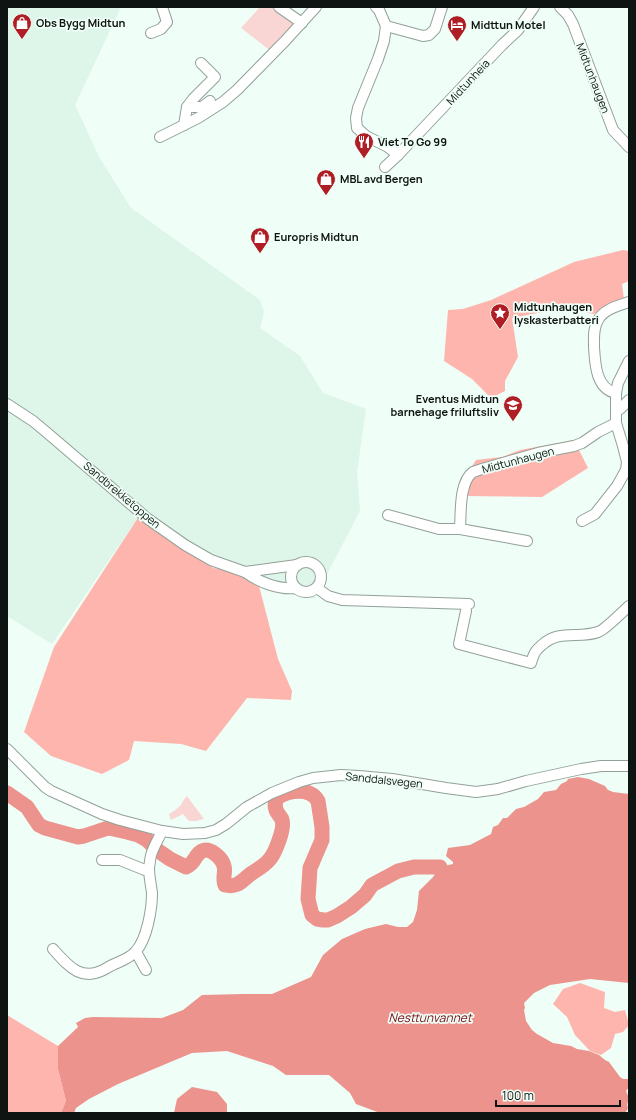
<svg xmlns="http://www.w3.org/2000/svg" width="636" height="1120" viewBox="0 0 636 1120" font-family="Manrope,sans-serif">
<style>
.built{fill:#def5e9}
.green{fill:#f9d6d3}
.forest{fill:#feb5ae}
.water{fill:#eb938c}
.lines{fill:none;stroke-linecap:round;stroke-linejoin:round}
.river{stroke:#eb938c;stroke-width:15}
.minor-casing{stroke:#92a198;stroke-width:12}
.minor{stroke:#fff;stroke-width:10}
.labels{text-anchor:middle;stroke-width:3.5;stroke-linejoin:round;paint-order:stroke}
.poi-label{font-size:11px;font-weight:bold;fill:#0e1411;stroke:#effef6;text-anchor:start}
.street-label{font-size:11px;fill:#0e1411;stroke:#effef6}
.water-label{font-size:12px;font-style:italic;fill:#770d15;stroke:#effef6}
</style>
<rect width="100%" height="100%" fill="#effef6"/>
<path class="built" d="M7,7H121L75,105L99,157L131,208L260,300L264,312L260,328L300,356L323,393L366,409L357,472L360,511L314,599L277,591L137,519L52,644L7,616Z"/>
<g class="green">
<path d="M260,7H273L291,19L293,29L272,52L241,28Z"/>
<path d="M187,796L204,819L196,821H189L183,814L171,820L169,814C173,812 177,809 181,805C183,801 184,799 187,796Z"/>
</g>
<g class="forest">
<path d="M623,250L629,251V281L622,284L624,300L593,314L569,307L512,318L518,357L505,381V391L491,398L472,379L444,361L448,310L463,309L491,300L574,262Z"/>
<path d="M574,440L588,468L542,497L463,496L457,489L476,460L502,457L520,450Z"/>
<path d="M143,510L213,568L236,571L258,582L278,659L292,691L291,700L247,698L206,751L181,744L134,741L129,760L102,774L51,756L24,732L54,647Z"/>
<path d="M580,983L605,992L604,1008L615,1012L625,1010L629,1025L623,1032L615,1034L611,1048L601,1055L590,1051L575,1035L567,1017L553,1004L563,989Z"/>
<path d="M7,1015L58,1046V1069L66,1101L61,1113H7Z"/>
</g>
<g class="water">
<path d="M578,777L589,779L605,786L608,790L613,792L629,794V983L590,979L550,985L534,993L524,1003L525,1008L524,1010L526,1021L532,1030L537,1034L553,1043L571,1046L577,1049L589,1051L599,1055L605,1060L609,1062L620,1077L623,1079H629V1087L626,1091L629,1098L627,1105C629,1108 627,1110 625,1113H380L356,1104L350,1093L329,1075H286L273,1066L227,1051L192,1053L118,1084L89,1099L76,1108L74,1113H61L66,1101L58,1069V1046L78,1027L76,1023L85,1018L93,1017L162,1018L183,1010L202,995L243,994H272L311,977L323,955L342,939L365,929L386,924L398,927H407L413,922L417,910L419,891L433,877L440,867L453,864V862L446,856L448,848L470,845L491,834L493,827L498,825L503,818H507L516,809L524,807L538,799L544,792L556,790L561,784L567,781L568,779Z"/>
<path d="M192,1087L217,1092L227,1104V1113H174L177,1099Z"/>
</g>
<g class="lines">
<path class="river" d="M7,793L27,807L39,825L45,828L78,837L84,836L105,829L109,828L127,832L138,835L147,840L157,850L170,859L186,867C196,863 194,855 202,851C210,847 222,858 224,866C226,872 222,878 225,885C239,888 242,880 252,873C258,869 264,866 269,860C275,854 285,828 282,820C282,818 280,817 279,815C275,810 274,804 277,798C289,790 310,787 318,801L322,827V840L310,868L308,899L312,915L317,919L323,920H328L337,916L351,907L365,895L372,885L398,871L414,867H440"/>
<defs>
<g id="minor">
<path d="M279,7L302,23"/>
<path d="M376,7L379,10L386,26L384,41L378,59L358,108L356,118L357,128L366,136L388,147L398,155"/>
<path d="M560,7L568,15L573,24L613,130L629,147"/>
<path d="M386,26L423,36L429,35L435,29L442,7"/>
<path d="M151,33L161,29L167,22L162,7"/>
<path d="M187,107H202L210,101"/>
<path d="M184,125L187,107L193,99L215,77L201,63"/>
<path d="M160,137L198,118L223,102L237,90L285,41L316,7"/>
<path d="M385,167L398,155L502,45L518,30L534,7"/>
<path d="M616,393C596,389 595,364 594,347C594,338 593,328 598,320C604,309 618,306 629,302"/>
<path d="M7,404L33,421L45,431L148,519L185,545L211,560L245,572L297,565"/>
<path d="M616,411L620,409L629,400"/>
<path d="M388,515L439,529H460"/>
<path d="M582,521L595,514L617,486L626,470L627,462L623,446L616,423V393L618,383L629,361"/>
<path d="M527,541L460,529C461,513 459,482 473,472C476,471 479,470 482,469L538,453L574,446L582,443L598,432L616,423"/>
<circle cx="306" cy="577" r="15"/>
<path d="M245,572C259,582 278,590 296,588"/>
<path d="M317,588L328,596L342,600L469,604"/>
<path d="M466,611L459,644L531,663C534,653 535,651 542,645C559,629 579,639 598,632C605,630 622,612 629,606"/>
<path d="M7,749L45,787L51,791L102,814L120,820L162,831L183,834L205,833L216,830L226,824L247,807L272,793L299,782L313,778L341,775L359,776L392,779L446,788L476,792L498,789L526,781L581,769L601,766H629"/>
<path d="M102,860H120L145,870L149,871"/>
<path d="M53,949C69,967 82,983 107,968C116,962 129,960 136,951C147,939 152,909 152,893C151,885 149,876 149,868C150,863 150,855 153,850C155,844 159,838 162,831"/>
<path d="M136,952L146,970"/>
</g>
</defs>
<use href="#minor" class="minor-casing"/>
<use href="#minor" class="minor"/>
</g>
<defs>
<symbol id="shop-pin" viewBox="-11 -11 22 30"><path d="M0 17L-7.5 6A9.5 9.5 0 1 1 7.5 6Z" fill="#af1d25" stroke="#effef6"/><path d="M-5-2.5h2.3a2.7 3.5 0 0 1 5.4 0H5L5.5 6h-11ZM-1.5-2.5h3a1.5 2.3 0 0 0-3 0Z" fill="#fff"/></symbol>
<symbol id="hotel-pin" viewBox="-11 -11 22 30"><path d="M0 17L-7.5 6A9.5 9.5 0 1 1 7.5 6Z" fill="#af1d25" stroke="#effef6"/><path d="M-6-4.5h1.5V1H6V5H4.5V3h-9V5H-6ZM-4 0a1.8 1.8 0 1 1 3.6 0ZM.5 0V-2.5h3Q6-2.5 6 0Z" fill="#fff"/></symbol>
<symbol id="restaurant-pin" viewBox="-11 -11 22 30"><path d="M0 17L-7.5 6A9.5 9.5 0 1 1 7.5 6Z" fill="#af1d25" stroke="#effef6"/><path d="M-5-6h1v4h1v-4h1v4h1v-4h1v5L-1.5 .5V6h-2V.5L-5-1ZM5-6V6H3V1.5H1.5Q1.5-4 5-6Z" fill="#fff"/></symbol>
<symbol id="sight-pin" viewBox="-11 -11 22 30"><path d="M0 17L-7.5 6A9.5 9.5 0 1 1 7.5 6Z" fill="#af1d25" stroke="#effef6"/><path d="M0-6L1.8-2.2L6-1.7L2.9 1.2L3.7 5.4L0 3.3L-3.7 5.4L-2.9 1.2L-6-1.7L-1.8-2.2Z" fill="#fff"/></symbol>
<symbol id="school-pin" viewBox="-11 -11 22 30"><path d="M0 17L-7.5 6A9.5 9.5 0 1 1 7.5 6Z" fill="#af1d25" stroke="#effef6"/><path d="M0-5L7-2L0 1L-7-2ZM-4 1L0 2.5L4 1V4Q0 6-4 4Z" fill="#fff"/></symbol>
</defs>
<g fill-rule="evenodd">
<use href="#shop-pin" x="11" y="12" width="22" height="30"/>
<use href="#hotel-pin" x="446" y="14" width="22" height="30"/>
<use href="#restaurant-pin" x="353" y="131" width="22" height="30"/>
<use href="#shop-pin" x="315" y="168" width="22" height="30"/>
<use href="#shop-pin" x="249" y="226" width="22" height="30"/>
<use href="#sight-pin" x="489" y="302" width="22" height="30"/>
<use href="#school-pin" x="502" y="394" width="22" height="30"/>
</g>
<g class="labels">
<g class="poi-label">
<text x="36" y="27">Obs Bygg Midtun</text>
<text x="471" y="29">Midttun Motel</text>
<text x="378" y="146">Viet To Go 99</text>
<text x="340" y="183">MBL avd Bergen</text>
<text x="274" y="241">Europris Midtun</text>
<text x="514" y="311">Midtunhaugen<tspan x="514" dy="13">lyskasterbatteri</tspan></text>
<text x="499" y="403" text-anchor="end">Eventus Midtun<tspan x="499" dy="13">barnehage friluftsliv</tspan></text>
</g>
<g class="street-label">
<text transform="translate(593 78) rotate(69)" y="4">Midtunhaugen</text>
<text transform="translate(468 82) rotate(-47)" y="4">Midtunheia</text>
<text transform="translate(518 460) rotate(-15)" y="4">Midtunhaugen</text>
<text transform="translate(122 495) rotate(40)" y="4">Sandbrekketoppen</text>
<text transform="translate(384 780) rotate(6)" y="4">Sanddalsvegen</text>
</g>
<g class="water-label">
<text x="430" y="1022">Nesttunvannet</text>
</g>
</g>
<rect width="636" height="1120" fill="none" stroke="#0e1411" stroke-width="16"/>
<path d="M496 1100v6h124v-6" fill="none" stroke="#0e1411" stroke-width="2"/>
<text x="502" y="1100" font-size="12" fill="#0e1411" stroke="#effef6" stroke-width="3" paint-order="stroke">100 m</text>
</svg>
